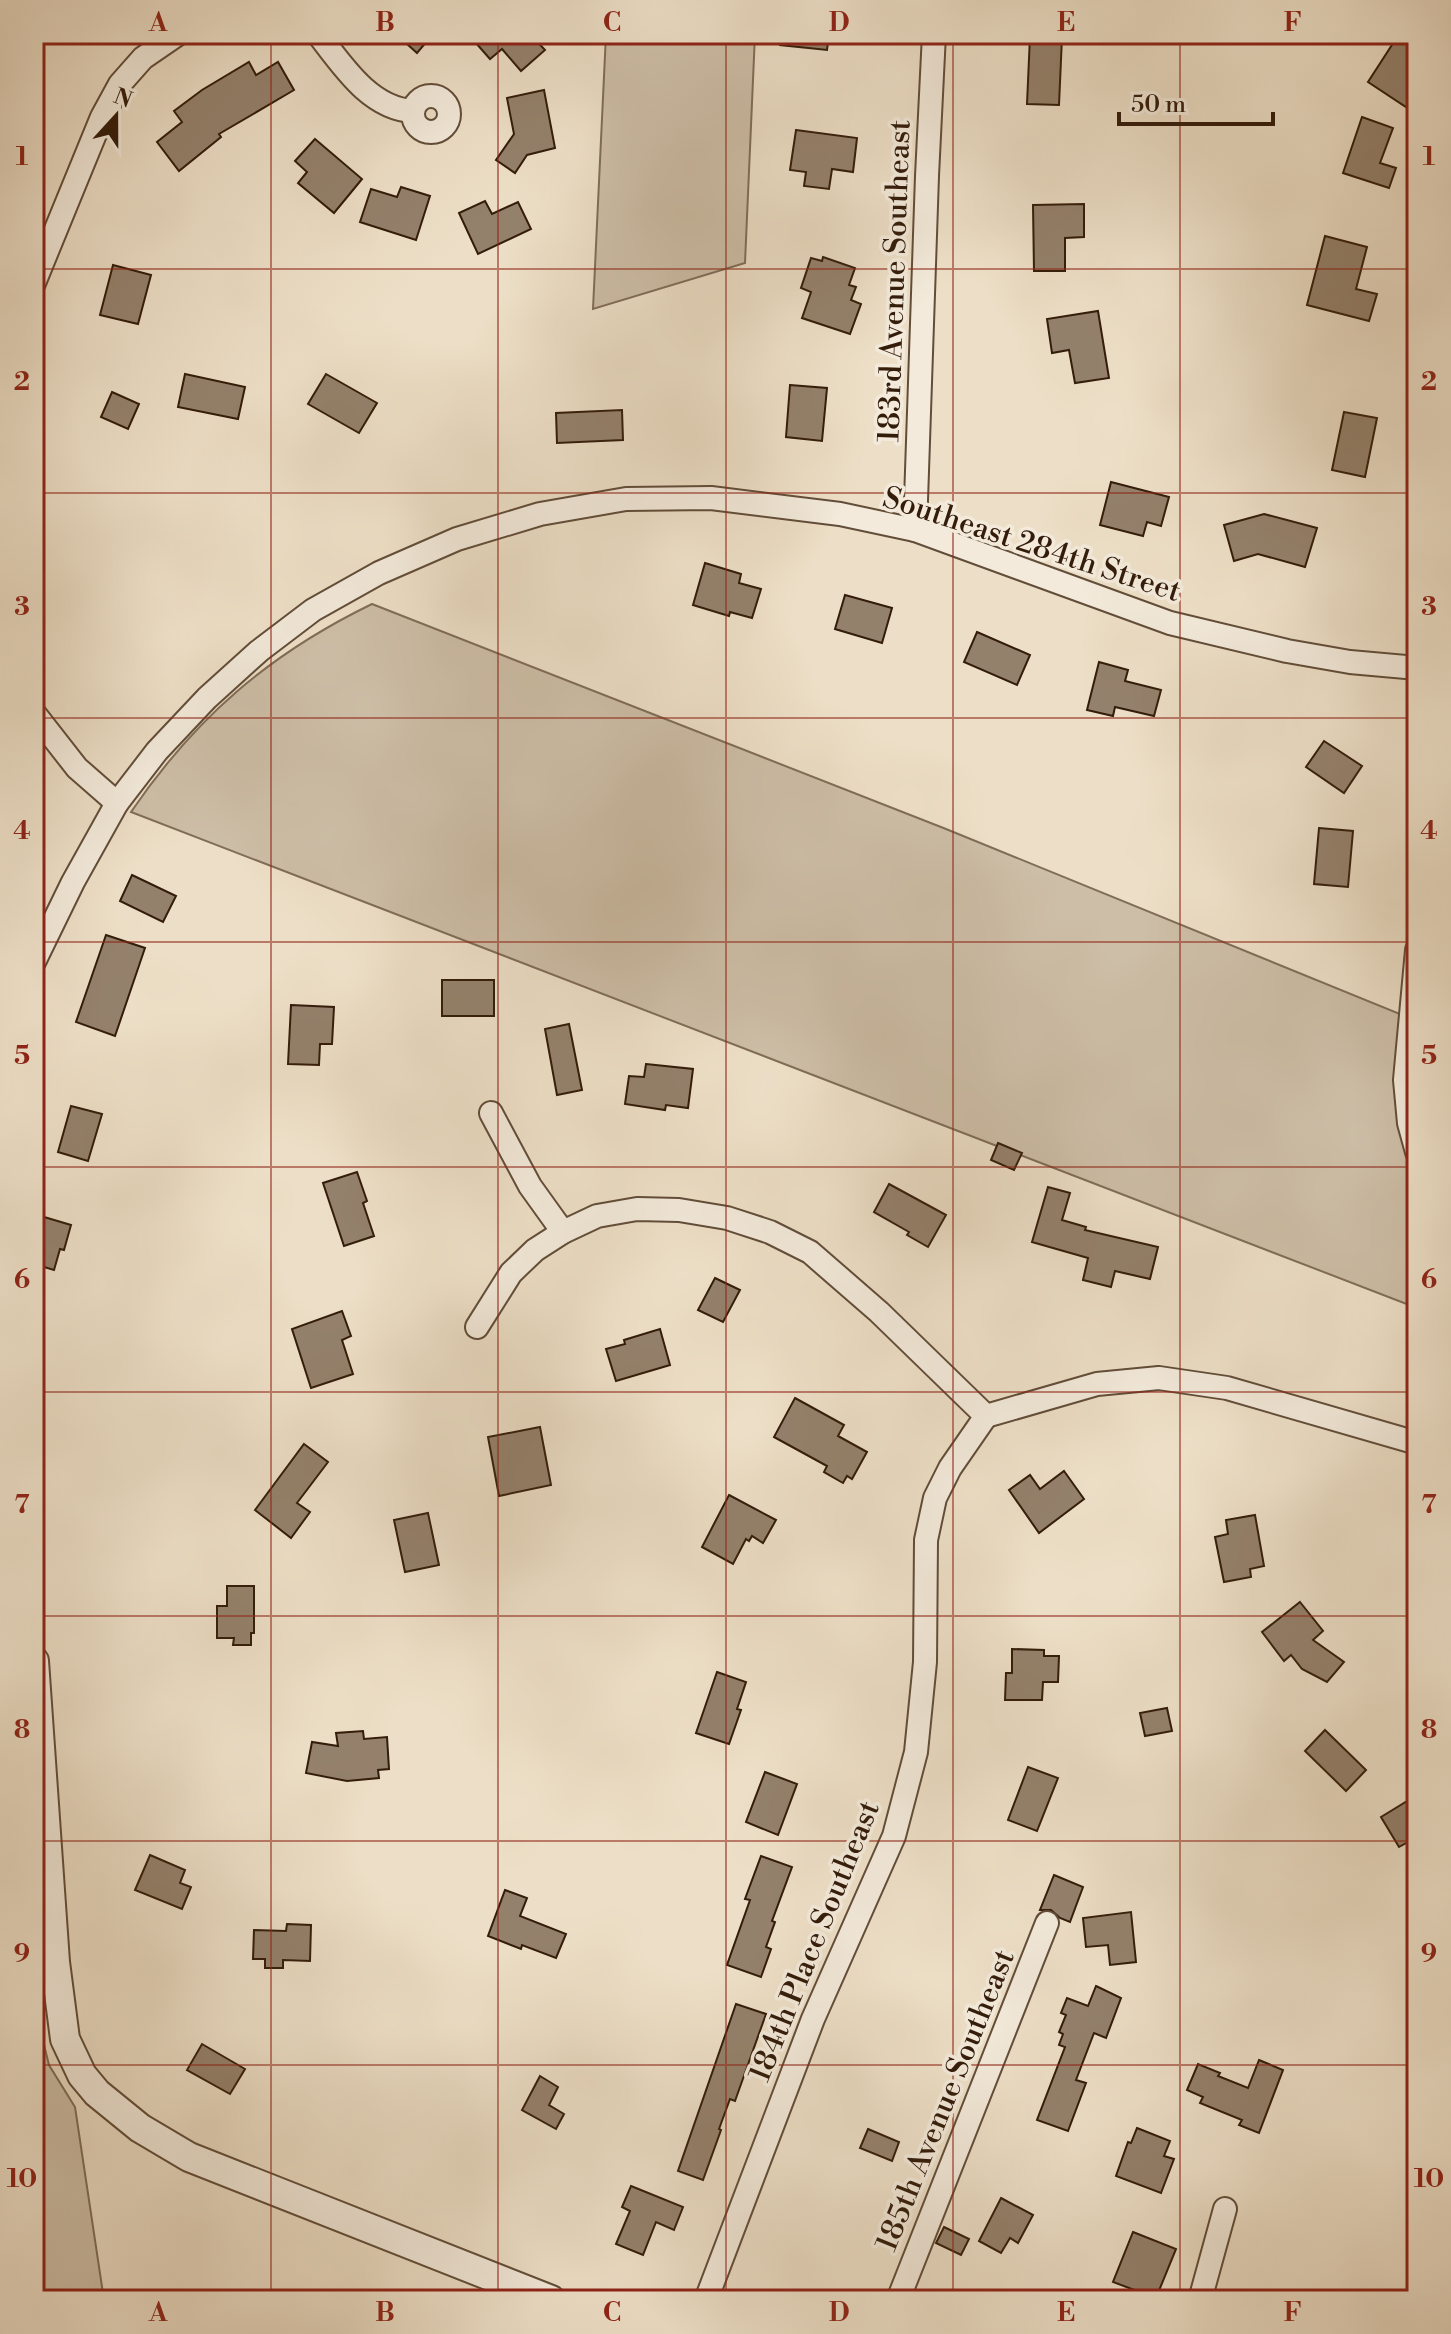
<svg xmlns="http://www.w3.org/2000/svg" width="1451" height="2334" viewBox="0 0 1451 2334" font-family="'Libre Bodoni',serif">
<style>
.green{fill:#cdbea7;stroke:#806d58;stroke-width:2}
.building{fill:#94816c;stroke:#331c0a;stroke-width:2}
.lines{fill:none;stroke-linecap:round;stroke-linejoin:round}
.minor-casing{stroke:#624d39;stroke-width:26}
.tertiary-casing{stroke:#624d39;stroke-width:32}
.minor{stroke:#f3eadb;stroke-width:22}
.tertiary{stroke:#f3eadb;stroke-width:28}
.grid{fill:none;stroke:#8f2418;stroke-width:2;stroke-opacity:0.55}
.labels{text-anchor:middle;stroke-width:7;stroke-linejoin:round;paint-order:stroke}
.street-label{font-size:30px;fill:#331c0a;stroke:#f3eadb}
.neatline{fill:none;stroke:#8f2418;stroke-width:3}
.grid-label{font-size:26px;text-anchor:middle;font-weight:bold;fill:#8f2418}
</style>
<rect width="100%" height="100%" fill="#eddfc7"/>
<filter id="stains"><feTurbulence type="fractalNoise" baseFrequency=".0025" numOctaves="4"/><feColorMatrix values="0 0 0 0 .2 0 0 0 0 .09 0 0 0 0 .02 0 0 0 .5 -.17"/></filter>
<radialGradient id="worn" r=".72"><stop offset=".6" stop-color="#630" stop-opacity="0"/><stop offset="1" stop-color="#630" stop-opacity=".3"/></radialGradient>
<g class="green">
<path d="M606,34H755L745,263L593,309Z"/>
<path d="M372,604L946,829L1417,1021V1308L131,812C195,718 269,654 372,604Z"/>
<path d="M34,1932L42,2037L49,2065L75,2107L104,2300H34Z"/>
</g>
<g class="building">
<path d="M396,34H433L417,53Z"/>
<path d="M468,34H530L545,50L521,71L502,49L490,59Z"/>
<path d="M781,34H829L827,50L780,45Z"/>
<path d="M1399,34H1405L1417,42V90L1406,107L1368,82Z"/>
<path d="M1030,36L1062,37L1059,105L1027,104Z"/>
<path d="M249,62L256,75L278,62L294,90L219,134L221,137L179,171L157,142L182,122L174,111L202,90Z"/>
<path d="M544,90L555,148L527,155L515,173L496,160L514,134L507,98Z"/>
<path d="M1362,117L1393,128L1380,163L1396,168L1389,188L1343,173Z"/>
<path d="M796,130L857,138L853,172L832,169L829,189L804,186L806,172L790,170Z"/>
<path d="M315,139L362,179L334,213L298,183L307,172L295,161Z"/>
<path d="M401,187L430,196L416,240L360,222L371,189L397,197Z"/>
<path d="M485,201L492,214L518,202L531,229L478,254L459,213Z"/>
<path d="M1084,204V237L1065,238V271H1034L1033,205Z"/>
<path d="M1325,236L1367,247L1356,289L1377,294L1369,321L1307,305Z"/>
<path d="M823,257L855,268L849,285L856,287L851,300L861,304L850,334L802,318L811,292L801,288L811,258L822,261Z"/>
<path d="M113,265L151,275L138,324L100,315Z"/>
<path d="M1098,311L1109,378L1075,383L1069,350L1052,353L1047,319Z"/>
<path d="M185,374L245,387L238,419L178,407Z"/>
<path d="M326,374L377,403L359,433L308,404Z"/>
<path d="M790,385L827,388L822,441L786,437Z"/>
<path d="M112,392L139,404L128,429L101,417Z"/>
<path d="M622,410L623,440L557,443L556,413Z"/>
<path d="M1344,412L1377,418L1365,477L1332,470Z"/>
<path d="M1111,482L1169,497L1161,526L1147,522L1143,536L1100,525Z"/>
<path d="M1264,514L1317,528L1305,567L1258,554L1234,561L1224,525Z"/>
<path d="M705,563L741,574L739,583L761,589L752,618L730,612L729,616L693,605Z"/>
<path d="M845,595L892,608L882,643L835,629Z"/>
<path d="M977,632L1030,655L1017,685L964,662Z"/>
<path d="M1099,662L1128,670L1125,681L1161,690L1154,716L1115,707L1113,716L1087,710Z"/>
<path d="M1324,741L1362,766L1344,793L1306,767Z"/>
<path d="M1319,828L1353,831L1348,887L1314,884Z"/>
<path d="M132,875L176,896L163,922L120,901Z"/>
<path d="M106,935L145,948L115,1036L76,1022Z"/>
<rect x="442" y="980" width="52" height="36"/>
<path d="M291,1005L334,1007L332,1044H320L319,1065L288,1064Z"/>
<path d="M569,1024L582,1090L557,1095L545,1029Z"/>
<path d="M646,1064L693,1069L688,1108L666,1105L665,1110L625,1104L629,1076L644,1077Z"/>
<path d="M71,1106L102,1114L88,1161L58,1152Z"/>
<path d="M998,1143L1022,1153L1014,1170L991,1160Z"/>
<path d="M357,1172L367,1201L363,1203L374,1236L344,1246L323,1183Z"/>
<path d="M889,1184L946,1215L928,1247L907,1235L909,1232L874,1212Z"/>
<path d="M1048,1187L1070,1193L1062,1220L1086,1227L1085,1230L1158,1247L1150,1279L1115,1271L1111,1287L1083,1280L1088,1258L1032,1242Z"/>
<path d="M34,1214L71,1225L64,1250L60,1249L54,1270L34,1264Z"/>
<path d="M715,1278L740,1290L723,1322L698,1310Z"/>
<path d="M342,1311L351,1336L342,1340L353,1374L311,1388L292,1329Z"/>
<path d="M660,1329L670,1365L616,1381L606,1349L625,1344L624,1340Z"/>
<path d="M795,1398L844,1425L838,1436L867,1452L852,1479L847,1476L843,1483L824,1472L827,1466L774,1437Z"/>
<path d="M540,1427L551,1485L499,1496L488,1437Z"/>
<path d="M304,1444L328,1462L297,1503L310,1512L291,1538L255,1510Z"/>
<path d="M1064,1471L1084,1499L1039,1533L1009,1490L1030,1475L1040,1489Z"/>
<path d="M729,1495L776,1520L763,1543L752,1536L749,1541L746,1539L733,1564L702,1547Z"/>
<path d="M428,1513L439,1565L405,1572L394,1520Z"/>
<path d="M1255,1515L1264,1566L1250,1569L1251,1577L1224,1582L1215,1537L1228,1534L1226,1520Z"/>
<path d="M227,1586H254V1633H251V1645H233L234,1638H217V1606H227Z"/>
<path d="M1300,1602L1323,1631L1313,1640L1344,1662L1327,1682L1302,1669L1291,1655L1284,1661L1262,1632Z"/>
<path d="M1012,1649L1044,1650V1656H1059L1058,1682H1043L1042,1700H1005L1006,1673H1012Z"/>
<path d="M717,1672L746,1682L737,1709L741,1710L729,1744L696,1733Z"/>
<path d="M1167,1708L1172,1731L1145,1736L1140,1713Z"/>
<path d="M1325,1730L1366,1770L1346,1791L1305,1751Z"/>
<path d="M363,1731L364,1739L387,1737L389,1769L378,1770L379,1778L347,1781L306,1773L312,1742L338,1746L336,1733Z"/>
<path d="M1028,1767L1058,1778L1037,1831L1008,1820Z"/>
<path d="M765,1772L797,1784L778,1835L746,1822Z"/>
<path d="M1417,1795V1837L1399,1847L1381,1817Z"/>
<path d="M150,1855L185,1870L180,1883L191,1887L182,1909L135,1890Z"/>
<path d="M761,1856L792,1867L772,1921L775,1922L766,1947L771,1949L761,1977L727,1965L750,1900L745,1899Z"/>
<path d="M1054,1875L1083,1887L1070,1922L1060,1918L1051,1910H1040Z"/>
<path d="M505,1890L527,1898L520,1916L566,1934L556,1958L522,1945L521,1949L488,1936Z"/>
<path d="M1131,1912L1136,1962L1110,1965L1108,1945L1086,1947L1083,1918Z"/>
<path d="M287,1924L311,1925L310,1961L283,1960V1968H265V1959H253L254,1930L286,1931Z"/>
<path d="M1096,1986L1121,1998L1106,2038L1094,2033L1076,2080L1086,2083L1068,2131L1037,2120L1065,2047L1059,2045L1063,2034L1059,2032L1066,2015L1061,2013L1067,1998L1088,2006Z"/>
<path d="M736,2004L766,2014L735,2101L730,2099L719,2129L721,2130L703,2180L678,2171Z"/>
<path d="M202,2044L245,2069L230,2094L187,2070Z"/>
<path d="M1259,2060L1283,2070L1259,2133L1239,2125L1242,2120L1200,2103L1203,2097L1187,2090L1198,2064L1220,2073L1218,2076L1248,2088Z"/>
<path d="M540,2076L558,2087L549,2105L564,2114L556,2129L522,2110Z"/>
<path d="M1137,2128L1170,2141L1164,2156L1174,2159L1161,2193L1116,2176L1128,2142L1131,2143Z"/>
<path d="M868,2129L899,2142L892,2161L860,2148Z"/>
<path d="M631,2186L683,2207L674,2230L656,2222L643,2255L616,2244L630,2211L622,2207Z"/>
<path d="M1001,2198L1033,2215L1018,2243L1010,2238L1001,2253L979,2241Z"/>
<path d="M944,2227L969,2239L961,2255L936,2243Z"/>
<path d="M1133,2232L1176,2249L1156,2298L1113,2282Z"/>
</g>
<g class="lines">
<defs>
<g id="minor">
<path d="M318,34C342,65 370,109 413,111"/>
<circle cx="431" cy="114" r="18"/>
<path d="M34,283L102,117L120,84L143,58L178,34"/>
<path d="M915,530L927,176L934,34"/>
<path d="M34,713L77,768L117,803"/>
<path d="M1417,950L1405,1080L1409,1123L1417,1152"/>
<path d="M34,962L73,882L117,803L157,751L207,698L259,651L313,610L379,573L457,539L540,514L626,499L711,498L840,514L915,530L1170,623L1287,651L1350,662L1417,668"/>
<path d="M491,1113L530,1186L563,1232"/>
<path d="M477,1327L511,1273L535,1250L563,1232L597,1216L637,1209L679,1210L727,1218L770,1232L810,1252L879,1312L986,1416L1097,1384L1159,1378L1227,1388L1417,1443"/>
<path d="M706,2300L813,2019L894,1836L916,1752L925,1662L926,1540L935,1498L950,1468L986,1416"/>
<path d="M898,2300L1047,1923"/>
<path d="M1200,2300L1225,2209"/>
</g>
<path id="tertiary" d="M34,1661L55,1962L65,2039L82,2075L97,2093L140,2128L189,2157L551,2300"/>
</defs>
<use href="#minor" class="minor-casing"/>
<use href="#tertiary" class="tertiary-casing"/>
<use href="#minor" class="minor"/>
<use href="#tertiary" class="tertiary"/>
</g>
<path class="grid" d="M271,34V2300M498,34V2300M726,34V2300M953,34V2300M1180,34V2300M34,269H1417M34,493H1417M34,718H1417M34,942H1417M34,1167H1417M34,1392H1417M34,1616H1417M34,1841H1417M34,2065H1417"/>
<g class="labels">
<g class="street-label">
<text transform="translate(894 281) rotate(-88)" y="10">183rd Avenue Southeast</text>
<text transform="translate(1032 544) rotate(18)" y="10">Southeast 284th Street</text>
<text transform="translate(814 1941) rotate(-68)" y="10">184th Place Southeast</text>
<text transform="translate(945 2100) rotate(-68)" y="10">185th Avenue Southeast</text>
</g>
</g>
<rect width="1451" height="2334" fill="none" stroke="#eddfc7" stroke-width="88"/>
<g transform="translate(116 116) rotate(21)" stroke="#f3eadb" stroke-width="6" paint-order="stroke">
<path d="M0-6L14 30L0 20L-14 30Z" fill="#331c0a"/>
<text y="-12" font-size="22" font-weight="bold" text-anchor="middle" fill="#331c0a">N</text>
</g>
<path d="M1119 112v12h154v-12" fill="none" stroke="#331c0a" stroke-width="4"/>
<text x="1131" y="112" font-size="24" fill="#331c0a" stroke="#f3eadb" stroke-width="6" paint-order="stroke">50 m</text>
<rect x="44" y="44" width="1363" height="2246" class="neatline"/>
<g class="grid-label">
<text x="158" y="31">A</text>
<text x="385" y="31">B</text>
<text x="612" y="31">C</text>
<text x="839" y="31">D</text>
<text x="1066" y="31">E</text>
<text x="1293" y="31">F</text>
<text x="22" y="165">1</text>
<text x="1429" y="165">1</text>
<text x="22" y="390">2</text>
<text x="1429" y="390">2</text>
<text x="22" y="615">3</text>
<text x="1429" y="615">3</text>
<text x="22" y="839">4</text>
<text x="1429" y="839">4</text>
<text x="22" y="1064">5</text>
<text x="1429" y="1064">5</text>
<text x="22" y="1288">6</text>
<text x="1429" y="1288">6</text>
<text x="22" y="1513">7</text>
<text x="1429" y="1513">7</text>
<text x="22" y="1738">8</text>
<text x="1429" y="1738">8</text>
<text x="22" y="1962">9</text>
<text x="1429" y="1962">9</text>
<text x="22" y="2187">10</text>
<text x="1429" y="2187">10</text>
<text x="158" y="2321">A</text>
<text x="385" y="2321">B</text>
<text x="612" y="2321">C</text>
<text x="839" y="2321">D</text>
<text x="1066" y="2321">E</text>
<text x="1293" y="2321">F</text>
</g>
<rect width="100%" height="100%" filter="url(#stains)"/>
<rect width="100%" height="100%" fill="url(#worn)"/>
</svg>
